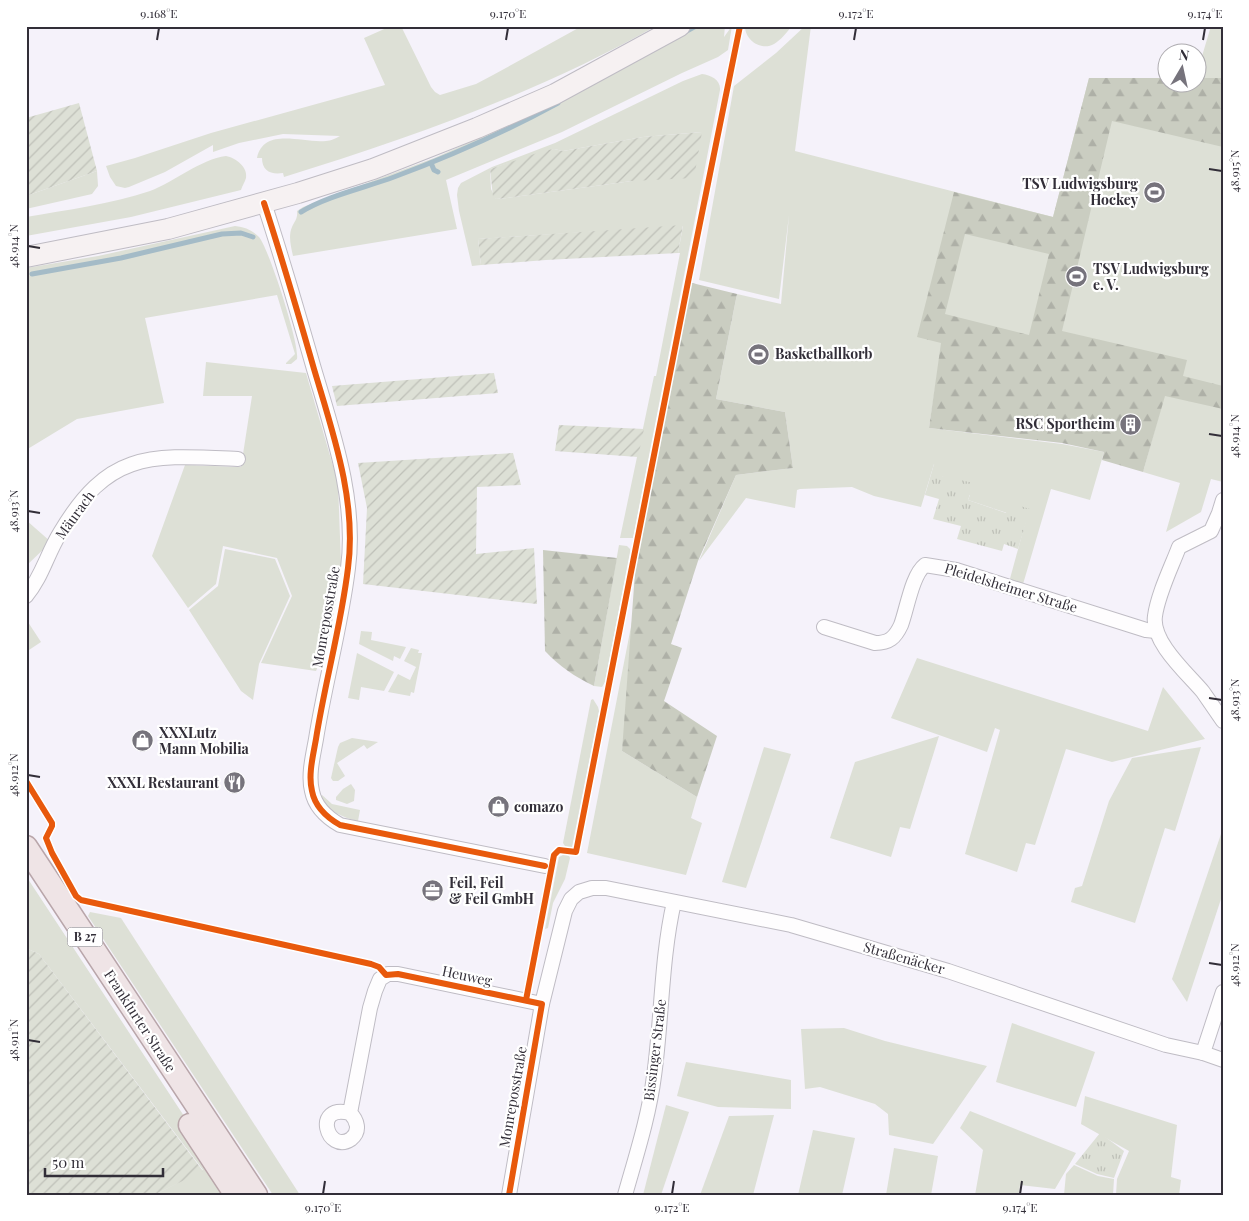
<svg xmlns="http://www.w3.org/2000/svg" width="1249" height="1221" viewBox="0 0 1249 1221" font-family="'Playfair Display',serif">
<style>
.grass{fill:#dde0d6;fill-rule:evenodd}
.forest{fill:url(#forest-firs);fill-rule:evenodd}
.park{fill:url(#park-tufts)}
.garden{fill:url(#garden-furrows)}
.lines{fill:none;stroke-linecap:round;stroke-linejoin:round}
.stream{stroke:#a4bbc7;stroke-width:5}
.street-casing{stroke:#bfbcc4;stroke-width:16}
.secondary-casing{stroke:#bfbcc4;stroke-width:22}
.primary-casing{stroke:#b9a6aa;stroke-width:25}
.street{stroke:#fefdfe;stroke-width:14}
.secondary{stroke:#f6f1f2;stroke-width:20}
.primary{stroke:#efe4e6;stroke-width:22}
.cycleway-casing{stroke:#fff;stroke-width:9}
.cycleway{stroke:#e8590c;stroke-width:6}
.ticks{fill:none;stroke:#322e38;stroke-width:2}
.labels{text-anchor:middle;stroke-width:4.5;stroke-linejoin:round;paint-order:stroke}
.shield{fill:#fff;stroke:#706d74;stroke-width:1}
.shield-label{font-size:12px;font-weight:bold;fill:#322e38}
.poi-label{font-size:14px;font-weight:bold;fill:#322e38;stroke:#fff;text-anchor:start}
.street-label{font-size:14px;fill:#322e38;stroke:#fff}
.neatline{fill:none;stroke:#322e38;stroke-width:2}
.ticks-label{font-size:12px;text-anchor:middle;fill:#322e38}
</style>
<defs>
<pattern id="forest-firs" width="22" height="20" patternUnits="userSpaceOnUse" patternTransform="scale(1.25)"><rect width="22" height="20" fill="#cacdc1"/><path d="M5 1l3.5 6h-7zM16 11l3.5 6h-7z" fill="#aeb0a7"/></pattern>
<pattern id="park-tufts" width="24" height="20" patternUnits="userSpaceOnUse" patternTransform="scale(1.25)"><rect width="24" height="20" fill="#dde0d6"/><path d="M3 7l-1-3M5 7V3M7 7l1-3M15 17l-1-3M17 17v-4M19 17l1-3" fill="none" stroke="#bec0b8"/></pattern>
<pattern id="garden-furrows" width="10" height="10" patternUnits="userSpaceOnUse" patternTransform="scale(1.25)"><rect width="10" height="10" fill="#dde0d6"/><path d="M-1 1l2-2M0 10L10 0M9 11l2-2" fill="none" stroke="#bec0b8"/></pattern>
</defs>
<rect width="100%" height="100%" fill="#f5f2fa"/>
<g class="grass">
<path d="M391,26H401L431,87L435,92L440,95L476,84L493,75L582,26H656C540,92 411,138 284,177L283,173C271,175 262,171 262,158H257C264,126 304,144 326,141C331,141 336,138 340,136L283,134L239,143L213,152V145L165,172L129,187L125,188L116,186L110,177L106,166L135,158L211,133L385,85L364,38Z"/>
<path d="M689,26H725L724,37L732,26L728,50L718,57L682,73L562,132L446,180L457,229L293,256C291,247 288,236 292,227C295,221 298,218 297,211L303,207L434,158L511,124Z"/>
<path d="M745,26H792C787,32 781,40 774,44C762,51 745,41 745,26Z"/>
<path d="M805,26H811L795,151L1053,217L1089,78L1223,107V482L1211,479L1201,512L1166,532L1180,483L1143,472L1164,397L942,343L929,428L1062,444L1104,452L1090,500L1051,489L1021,591L1008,586L1029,509L1007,513L968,500L970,495L942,476L934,464L921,507L874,496L852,487L800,489L797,490L795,508L746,498L699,561L736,475L793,468L785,412L716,399L737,294L781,304L789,215L779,299L699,280L734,86L776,53Z"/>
<path d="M1211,26H1223V78H1197V73Z"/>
<path d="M702,74C711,75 721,80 720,90L633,538H620L654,376H656L680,253H678L683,226L478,239L481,265L472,266L459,211L457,195L458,188L461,183L492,167L555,143L683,81ZM702,132L632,181L507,198L496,199L491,189L490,169L554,149L563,151L643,137Z"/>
<path d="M226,156C236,158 248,167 246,178C245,182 242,186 241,190L131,217L26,236V217C66,210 112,204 150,191C174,182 201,159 226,156Z"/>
<path d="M97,171L98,186L92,194L26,209V196Z"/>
<path d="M235,226C245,227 252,230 259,237C269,249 300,345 297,359L291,364H286V363L295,354L277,295L145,318L164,403L77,419L26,450V268L98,256Z"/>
<path d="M206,362L306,373L338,483L341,564L333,631L316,671L261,663L292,596L277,558L223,546L216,584L188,608L152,556L185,465L241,467L252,396H203Z"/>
<path d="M661,484L622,751L697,797L691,818L702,823L686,875L587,853L648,539Z"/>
<path d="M26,520L51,542L26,566Z"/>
<path d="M619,545L627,546L630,549V552L605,682L602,687L594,686Z"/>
<path d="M225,549L275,559L290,596L259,664L253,700L241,691L189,610L218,586Z"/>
<path d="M26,619L41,642L26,652Z"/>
<path d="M361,631L372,632L371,640L406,647L400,659L394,656L393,661L359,644Z"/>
<path d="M411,648L419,650L418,653H422L414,693L411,692L410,696L388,692L398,674L410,680L416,667L404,661Z"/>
<path d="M357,653L394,672L384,691L361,687L359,700L348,698Z"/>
<path d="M917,658L1148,731L1163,687L1205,739L1112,762L1066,749L1035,845L1026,843L1017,872L965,854L1000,730L995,728L987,752L891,718Z"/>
<path d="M593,699L598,707L599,711L572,847L571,848L565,846L563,843L591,700Z"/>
<path d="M939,736L910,829L900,827L891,857L830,838L855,762Z"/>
<path d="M352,738L378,742L367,749L364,745L337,763L345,776L338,781H333L331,778L338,747L340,743Z"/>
<path d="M764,747L791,754L746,888L722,882Z"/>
<path d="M1201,747L1175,831L1165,828L1135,923L1071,902L1075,888L1082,886L1109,801L1132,758Z"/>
<path d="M351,784L355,790L354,801L347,804L336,800V797L343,789Z"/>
<path d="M322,795L332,804L360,810L358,821C341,817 330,812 320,797Z"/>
<path d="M1223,828V893L1187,1002L1172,979Z"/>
<path d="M565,854L569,856L570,858L565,879L553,903L548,928L545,929L559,857Z"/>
<path d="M26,876L236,1195H154L203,1170L39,954L26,948Z"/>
<path d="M90,912L121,918L300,1195H273L88,916Z"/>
<path d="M1012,1023L1095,1052L1076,1107L996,1082Z"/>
<path d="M844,1028L885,1041L987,1066L933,1144L889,1135L888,1114L875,1104L820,1087L805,1089L801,1029Z"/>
<path d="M686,1062L791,1080V1109L718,1107L677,1096Z"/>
<path d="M1085,1096L1177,1125L1171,1177L1181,1180L1179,1195H1116L1117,1179L1129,1151L1081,1124Z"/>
<path d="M666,1105L689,1112L661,1195H643Z"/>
<path d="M970,1111L1076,1153L1055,1189L1020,1185L1019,1195H975L983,1150L960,1128Z"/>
<path d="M774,1115L753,1195H700L729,1116Z"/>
<path d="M813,1130L855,1138L842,1195H798Z"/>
<path d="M894,1148L938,1156L931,1195H886Z"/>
<path d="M1074,1165L1098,1176L1114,1179L1113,1195H1064L1066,1174Z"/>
</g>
<g class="forest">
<path d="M1089,78H1166V82H1196L1197,78H1223V147L1112,121L1062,331L1187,360L1183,376L1223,386V409L1165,396L1143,472L1102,460L1104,452L1062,443L929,428L941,343L917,337L954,192L1053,217ZM965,234L1049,254L1029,335L945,314Z"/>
<path d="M688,282L737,294L716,399L785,412L793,468L736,475L698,561L671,644L682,648L664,701L717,736L697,797L622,751L637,545Z"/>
<path d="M543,550L617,558L594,686C575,677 559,666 545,651Z"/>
</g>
<g class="park">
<path d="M934,464L944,466L942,476L974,483L968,500L1006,513L1010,503L1030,509L1018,549L1004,544L1002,551L957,539L961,526L933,519L939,499L925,495Z"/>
<path d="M1100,1133L1124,1151L1114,1178L1097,1174L1075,1164Z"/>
</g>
<g class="garden">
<path d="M79,103L97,171L26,196V118Z"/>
<path d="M702,132L694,178L632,181L507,198L496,199L493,197L490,169L543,151L554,149L563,151L643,137Z"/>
<path d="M683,225L678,253L546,260L481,265L478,239Z"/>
<path d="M494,373L498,393L337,406L332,386Z"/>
<path d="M559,425L644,429L638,457L555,451Z"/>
<path d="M513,453L521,485L477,487L476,554L534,548L537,604L363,584L367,508L358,463Z"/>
<path d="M26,948L39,954L203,1171L154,1195H26Z"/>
</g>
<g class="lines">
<g class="stream">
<path d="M683,33L696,26"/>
<path d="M431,163L434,170L438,172"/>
<path d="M301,212C327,196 364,188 394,177C450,156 505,132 558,103"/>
<path d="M32,274L121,258L222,234L241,233L253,237"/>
</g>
<defs>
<g id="street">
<path d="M264,203C282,258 298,313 314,369C333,433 357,501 348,568C341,626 325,682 316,739C313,756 308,775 312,791C315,807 326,817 340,825L545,866"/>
<path d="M1223,500L1219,513L1211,531L1179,547C1171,568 1158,594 1155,616C1151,642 1188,674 1203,692C1210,702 1216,711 1223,721"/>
<path d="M26,596C42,577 47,554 60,533C109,450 150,455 238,459"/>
<path d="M824,627L875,643C889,643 895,638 901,625C907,609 912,575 925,565L956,570L1146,630L1156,631"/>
<path d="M1203,1053L1223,992"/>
<path d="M350,1113C312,1103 327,1155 351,1139C361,1131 357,1120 350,1113L370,1008L375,991L380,979L388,974H398L542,1004"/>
<path d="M509,1195L542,1004L565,911L571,899L579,892L592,888H606L791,925L948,971L1166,1045L1203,1053L1223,1060"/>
<path d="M625,1195C636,1156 649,1116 654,1076C662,1019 661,959 674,902"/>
</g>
<path id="secondary" d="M26,257L168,229L298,193L373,169L477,128L555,94L680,26"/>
<g id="primary">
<path d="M26,847L256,1195"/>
<path d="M190,1125L236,1195"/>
</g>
</defs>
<use href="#street" class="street-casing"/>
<use href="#secondary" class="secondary-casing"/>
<use href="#primary" class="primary-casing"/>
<use href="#street" class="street"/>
<use href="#secondary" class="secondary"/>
<use href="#primary" class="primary"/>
<defs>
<g id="cycleway">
<path d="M264,203C282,258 298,313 314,369C333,433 357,501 348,568C341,626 325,682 316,739C313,756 308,775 312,791C315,807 326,817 340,825L545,866"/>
<path d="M26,781L52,823V826L46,838L52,853L76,896L81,900L371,964L379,967L386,975L398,974L542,1004L509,1195"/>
<path d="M526,1000L554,855L559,850L576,852L688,282L740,26"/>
</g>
</defs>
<use href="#cycleway" class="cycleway-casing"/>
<use href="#cycleway" class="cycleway"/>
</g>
<path class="ticks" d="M157,40L159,28M506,40L508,28M854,40L856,28M1203,40L1205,28M1209,169L1222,171M28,246L40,248M1209,434L1222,436M28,511L40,513M1209,698L1222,700M28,775L40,777M1209,963L1222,965M28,1040L40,1042M323,1194L325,1181M672,1194L674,1181M1020,1194L1022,1181"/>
<defs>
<symbol id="stadium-disc" viewBox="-11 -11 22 22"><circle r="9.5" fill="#76737c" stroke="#fff"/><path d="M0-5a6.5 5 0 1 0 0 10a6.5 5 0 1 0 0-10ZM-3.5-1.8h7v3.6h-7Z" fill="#fff"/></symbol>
<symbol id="building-disc" viewBox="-11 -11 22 22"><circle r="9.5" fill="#76737c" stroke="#fff"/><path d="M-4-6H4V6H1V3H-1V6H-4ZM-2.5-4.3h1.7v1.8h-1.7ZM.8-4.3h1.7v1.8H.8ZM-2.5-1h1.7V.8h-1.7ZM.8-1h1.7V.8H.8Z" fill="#fff"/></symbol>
<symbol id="shop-disc" viewBox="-11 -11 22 22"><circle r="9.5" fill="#76737c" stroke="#fff"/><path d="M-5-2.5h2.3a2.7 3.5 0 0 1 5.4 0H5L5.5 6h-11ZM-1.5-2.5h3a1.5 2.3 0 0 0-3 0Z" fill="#fff"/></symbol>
<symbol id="restaurant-disc" viewBox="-11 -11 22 22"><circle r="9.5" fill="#76737c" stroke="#fff"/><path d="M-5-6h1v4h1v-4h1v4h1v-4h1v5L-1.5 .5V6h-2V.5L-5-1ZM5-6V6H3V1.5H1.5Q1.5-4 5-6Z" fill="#fff"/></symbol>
<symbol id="office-disc" viewBox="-11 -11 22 22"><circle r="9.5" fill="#76737c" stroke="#fff"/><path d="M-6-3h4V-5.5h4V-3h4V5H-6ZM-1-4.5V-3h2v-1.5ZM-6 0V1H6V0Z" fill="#fff"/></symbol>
</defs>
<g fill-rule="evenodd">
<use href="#stadium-disc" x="1142" y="180" width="25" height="25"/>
<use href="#stadium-disc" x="1064" y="264" width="25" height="25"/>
<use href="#stadium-disc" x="746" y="342" width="25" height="25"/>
<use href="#building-disc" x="1118" y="412" width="25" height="25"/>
<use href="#shop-disc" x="130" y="728" width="25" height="25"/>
<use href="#restaurant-disc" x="222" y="770" width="25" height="25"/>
<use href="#shop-disc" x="486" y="794" width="25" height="25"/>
<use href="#office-disc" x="420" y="878" width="25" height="25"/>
</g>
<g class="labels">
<rect class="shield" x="67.5" y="927.5" width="35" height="19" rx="4"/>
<g class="shield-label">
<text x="85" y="941">B 27</text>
</g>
<g class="poi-label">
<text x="1138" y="189" text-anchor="end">TSV Ludwigsburg<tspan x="1138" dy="16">Hockey</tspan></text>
<text x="1093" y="274">TSV Ludwigsburg<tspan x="1093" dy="16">e. V.</tspan></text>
<text x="775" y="359">Basketballkorb</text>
<text x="1115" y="429" text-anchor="end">RSC Sportheim</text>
<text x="159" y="738">XXXLutz<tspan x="159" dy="16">Mann Mobilia</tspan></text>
<text x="219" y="788" text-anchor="end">XXXL Restaurant</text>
<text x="514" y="812">comazo</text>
<text x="449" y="888">Feil, Feil<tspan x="449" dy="16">&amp; Feil GmbH</tspan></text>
</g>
<g class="street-label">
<text transform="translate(75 515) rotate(-54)" y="5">Mäurach</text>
<text transform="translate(1011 588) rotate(17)" y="5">Pleidelsheimer Straße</text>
<text transform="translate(326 617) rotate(-80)" y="5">Monreposstraße</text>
<text transform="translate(904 958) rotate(16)" y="5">Straßenäcker</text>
<text transform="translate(467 976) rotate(12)" y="5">Heuweg</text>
<text transform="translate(140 1021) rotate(57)" y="5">Frankfurter Straße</text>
<text transform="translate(655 1050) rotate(-83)" y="5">Bissinger Straße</text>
<text transform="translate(513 1097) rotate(-80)" y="5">Monreposstraße</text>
</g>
</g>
<rect width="1249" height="1221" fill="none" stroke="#ffffff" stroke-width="55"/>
<g transform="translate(1182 68) rotate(9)"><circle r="24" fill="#ffffff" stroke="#adabaf"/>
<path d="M0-4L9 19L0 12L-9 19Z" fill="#76737c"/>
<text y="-8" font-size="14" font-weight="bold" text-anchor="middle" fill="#322e38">N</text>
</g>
<path d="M45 1168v8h118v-8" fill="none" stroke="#322e38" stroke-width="2.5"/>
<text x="52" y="1168" font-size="15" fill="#322e38" stroke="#ffffff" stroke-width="4" paint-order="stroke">50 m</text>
<rect x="28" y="28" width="1194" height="1166" class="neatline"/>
<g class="ticks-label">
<text x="159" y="18">9.168°E</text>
<text x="508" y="18">9.170°E</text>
<text x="856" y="18">9.172°E</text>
<text x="1205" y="18">9.174°E</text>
<text transform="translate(1235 171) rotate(-90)" y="4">48.915°N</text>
<text transform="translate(14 246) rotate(-90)" y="4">48.914°N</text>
<text transform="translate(1235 436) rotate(-90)" y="4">48.914°N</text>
<text transform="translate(14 511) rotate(-90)" y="4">48.913°N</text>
<text transform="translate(1235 700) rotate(-90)" y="4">48.913°N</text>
<text transform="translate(14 775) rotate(-90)" y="4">48.912°N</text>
<text transform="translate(1235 965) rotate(-90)" y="4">48.912°N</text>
<text transform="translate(14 1040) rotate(-90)" y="4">48.911°N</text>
<text x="323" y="1212">9.170°E</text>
<text x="672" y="1212">9.172°E</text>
<text x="1020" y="1212">9.174°E</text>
</g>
</svg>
